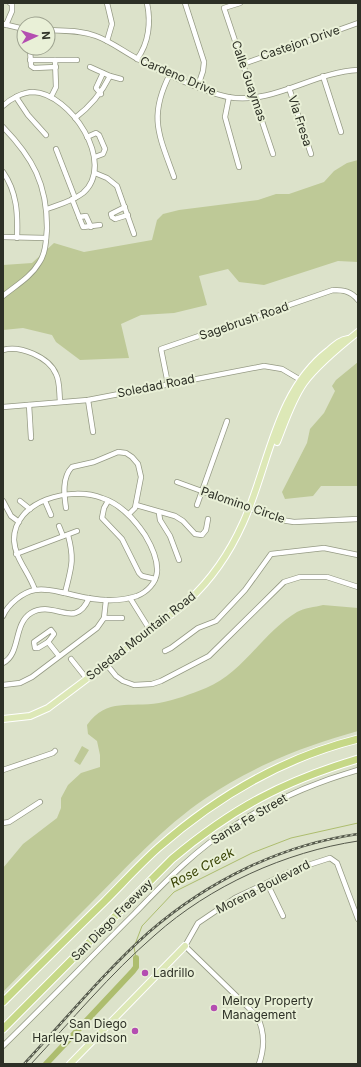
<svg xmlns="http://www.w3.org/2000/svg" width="361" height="1067" viewBox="0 0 361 1067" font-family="Inter,sans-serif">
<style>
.green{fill:#bec997}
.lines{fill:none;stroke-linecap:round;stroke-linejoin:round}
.stream{stroke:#adbd6e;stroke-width:1}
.river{stroke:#adbd6e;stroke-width:6}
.minor-casing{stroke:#959a84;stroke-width:6}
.major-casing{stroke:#fff;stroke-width:8}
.highway-casing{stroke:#fff;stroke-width:9}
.minor{stroke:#fff;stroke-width:4.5}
.major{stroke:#dde8b7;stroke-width:6}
.highway{stroke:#c6d887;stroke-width:7}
.tram{stroke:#55594c;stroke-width:1}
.rail-casing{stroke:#55594c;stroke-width:2.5}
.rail{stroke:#e9f0d7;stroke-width:1;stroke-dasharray:3;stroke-linecap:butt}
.poi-dot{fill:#b44db1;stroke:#e9f0d7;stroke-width:1.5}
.labels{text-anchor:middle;stroke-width:4;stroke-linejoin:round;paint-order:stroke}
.street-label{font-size:12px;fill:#2d3026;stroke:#e9f0d7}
.poi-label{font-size:12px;fill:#2d3026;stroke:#e9f0d7;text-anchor:start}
.water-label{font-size:13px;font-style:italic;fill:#384203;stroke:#e9f0d7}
</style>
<rect width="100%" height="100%" fill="#dce2ca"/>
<g class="green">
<path d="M358,160V262L338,261L264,285L239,282L228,269L199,276L207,305L174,313L141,315L121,324L129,358L80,360L56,342L52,335L23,328L3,330V265L32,263L54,243L84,252L152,240L157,220L163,214L179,210L258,200L276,194H289L324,182L334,171L347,163Z"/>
<path d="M358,362V486H321L313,496L285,499L282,492L307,443L310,429L324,413L335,391L332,386L336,380Z"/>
<path d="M323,605L358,608V731C304,746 253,766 206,798C163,827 127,867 90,904C61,933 32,962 3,992V868L23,844L57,818L61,808V798L68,785L81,773L100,767V755L97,741L88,734L87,725C107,697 130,708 159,703C175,700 191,694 206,688C243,673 262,633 297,612C304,608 315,607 323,605Z"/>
<path d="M82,746L89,750L80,765L74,761Z"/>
</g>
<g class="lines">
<path class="stream" d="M136,958L134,947L142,926L174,892L252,853L291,838L358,823"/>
<path class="river" d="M46,1064L133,971L136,967V958"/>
<defs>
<g id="minor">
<path d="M107,3L112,24L107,41"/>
<path d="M185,3L204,62L203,71L198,86"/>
<path d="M240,3L224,8L273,154"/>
<path d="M3,24L24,29"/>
<path d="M6,25L12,11V4L10,3"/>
<path d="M48,30C64,31 81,30 96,36C110,41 123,51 136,58C158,71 204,92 228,97C274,105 313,72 358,70"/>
<path d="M30,48L31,66L34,68L56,67"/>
<path d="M137,59C149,43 151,22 147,3"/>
<path d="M30,60H55L56,87L51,97"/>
<path d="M55,60H77"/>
<path d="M243,64L358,23"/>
<path d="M90,67L110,76"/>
<path d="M170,74C148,117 159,135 174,177"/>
<path d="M323,76L341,132"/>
<path d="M289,88L311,154"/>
<path d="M101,94L96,88L103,73"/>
<path d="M16,97L28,115L46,135"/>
<path d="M229,97L225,117L239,167"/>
<path d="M3,106C10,99 23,92 33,92C70,93 117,163 83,193C73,201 58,205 47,209"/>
<path d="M75,118C91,106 101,94 110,76L121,79"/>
<path d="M3,127C33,158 47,184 47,228C46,240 46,253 39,263C31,277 15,286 3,296"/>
<path d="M87,137L96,133L99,135L105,149L103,154L95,157"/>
<path d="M56,149L75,198"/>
<path d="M3,172C17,192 18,214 17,238"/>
<path d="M95,173L107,178L117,186L134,234"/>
<path d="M72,199L83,227L100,225"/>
<path d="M125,207L111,214L112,217L115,219L128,215"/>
<path d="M79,217L86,216L91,227"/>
<path d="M3,237L46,238"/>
<path d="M3,350C20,345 49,357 56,374C60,382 59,392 60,401"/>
<path d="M168,384L161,349L333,290C343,290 351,291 358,300"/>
<path d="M88,400L93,432"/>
<path d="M29,405L31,438"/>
<path d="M3,407L88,400L264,366L282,369L304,382"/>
<path d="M177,482L281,520L294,522L358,519"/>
<path d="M3,501L11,516L19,522"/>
<path d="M20,501L30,509"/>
<path d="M45,501L51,515"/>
<path d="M108,501L104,508L102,518L122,539L139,573L142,576L155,579"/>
<path d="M136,505L175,516L183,521L195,534L202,535L206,530L208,519"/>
<path d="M197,505L227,421"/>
<path d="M66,508C64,495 62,477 72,467L94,462L118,452L126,453L132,457L138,464L141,477L135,508L129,514"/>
<path d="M159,513L160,520L170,536L179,560"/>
<path d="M59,526L63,536"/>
<path d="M16,554L77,531"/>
<path d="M65,593C71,568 75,561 68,535"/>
<path d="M130,598L150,630"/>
<path d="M3,616C8,604 23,592 35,590C45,588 55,591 65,593C88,599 113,604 137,596C147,592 156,583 157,572C158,560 151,545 145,535C134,519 121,504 102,498C71,486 14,500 14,540C15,559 29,572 35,590"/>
<path d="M104,618H122"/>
<path d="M51,630L54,634L48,642L38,648H35L34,642Z"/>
<path d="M48,642L59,656"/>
<path d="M165,651L171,648L198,628L216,621L245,590L271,554L324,548L358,555"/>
<path d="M71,659L87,679"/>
<path d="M3,663C21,654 13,624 31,613C54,599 75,631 89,598"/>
<path d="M107,665L116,676L123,681L134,685L152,684L161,681L209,656L284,582L300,577H327L358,587"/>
<path d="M3,685L20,683L32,677L97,628L104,618L106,600"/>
<path d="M3,770L53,753L55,751"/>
<path d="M3,823L9,822L40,802"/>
<path d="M267,883L283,916"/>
<path d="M3,1046C48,1002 91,957 135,913C165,882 195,850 232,827C271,801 313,783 358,770"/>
<path d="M259,1064C265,1047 265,1032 257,1016L185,946L198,923L235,898L296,869L330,858L337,863L358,919"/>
</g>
<g id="major">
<path d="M277,442C285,422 292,400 304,383C315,368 343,344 358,332"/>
<path d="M3,719L30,716L48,708C80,684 113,660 144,634C158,623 174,614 188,601C212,579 230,552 243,523C269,466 275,392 328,351C334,346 340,340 348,339"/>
<path d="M70,1064L185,946"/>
</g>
<g id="highway">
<path d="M3,1002C37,968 70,935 104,902C122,884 139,865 158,848C216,797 282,758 358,739"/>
<path d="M3,1029L172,859C233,808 282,782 358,759"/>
</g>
</defs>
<use href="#minor" class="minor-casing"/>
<use href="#major" class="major-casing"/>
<use href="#highway" class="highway-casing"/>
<use href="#minor" class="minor"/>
<use href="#major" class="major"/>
<use href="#highway" class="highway"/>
<path class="tram" d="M31,1064C71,1021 110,974 155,935C210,886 285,852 358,841"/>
<defs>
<path id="rail" d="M24,1064C65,1020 104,972 149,932C208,881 281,845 358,834"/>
</defs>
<use href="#rail" class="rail-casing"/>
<use href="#rail" class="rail"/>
</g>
<g class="poi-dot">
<circle cx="145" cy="973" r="4"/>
<circle cx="214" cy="1008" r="4"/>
<circle cx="135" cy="1031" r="4"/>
</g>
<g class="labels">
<g class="street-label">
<text transform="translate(300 43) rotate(-19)" y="4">Castejon Drive</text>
<text transform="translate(178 76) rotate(23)" y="4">Cardeno Drive</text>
<text transform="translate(249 81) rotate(71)" y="4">Calle Guaymas</text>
<text transform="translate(300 121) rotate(72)" y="4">Via Fresa</text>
<text transform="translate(244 321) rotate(-19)" y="4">Sagebrush Road</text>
<text transform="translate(156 386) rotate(-11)" y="4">Soledad Road</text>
<text transform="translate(243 505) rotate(19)" y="4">Palomino Circle</text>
<text transform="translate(141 636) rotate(-38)" y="4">Soledad Mountain Road</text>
<text transform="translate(249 819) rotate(-31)" y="4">Santa Fe Street</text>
<text transform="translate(263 887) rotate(-27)" y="4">Morena Boulevard</text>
<text transform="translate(112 920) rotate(-45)" y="4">San Diego Freeway</text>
</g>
<g class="poi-label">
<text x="153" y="977">Ladrillo</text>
<text x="222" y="1005">Melroy Property<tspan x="222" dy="14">Management</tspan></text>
<text x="127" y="1028" text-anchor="end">San Diego<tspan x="127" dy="14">Harley-Davidson</tspan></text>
</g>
<g class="water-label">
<text transform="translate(202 867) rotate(-28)" y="5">Rose Creek</text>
</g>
</g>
<rect width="361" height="1067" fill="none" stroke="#2d3026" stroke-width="8"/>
<g transform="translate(36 36) rotate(86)"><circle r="19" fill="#e9f0d7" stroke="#9ea390"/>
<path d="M0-3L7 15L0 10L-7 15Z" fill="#b44db1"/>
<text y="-6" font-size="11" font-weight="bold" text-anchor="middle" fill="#2d3026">N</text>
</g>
</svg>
